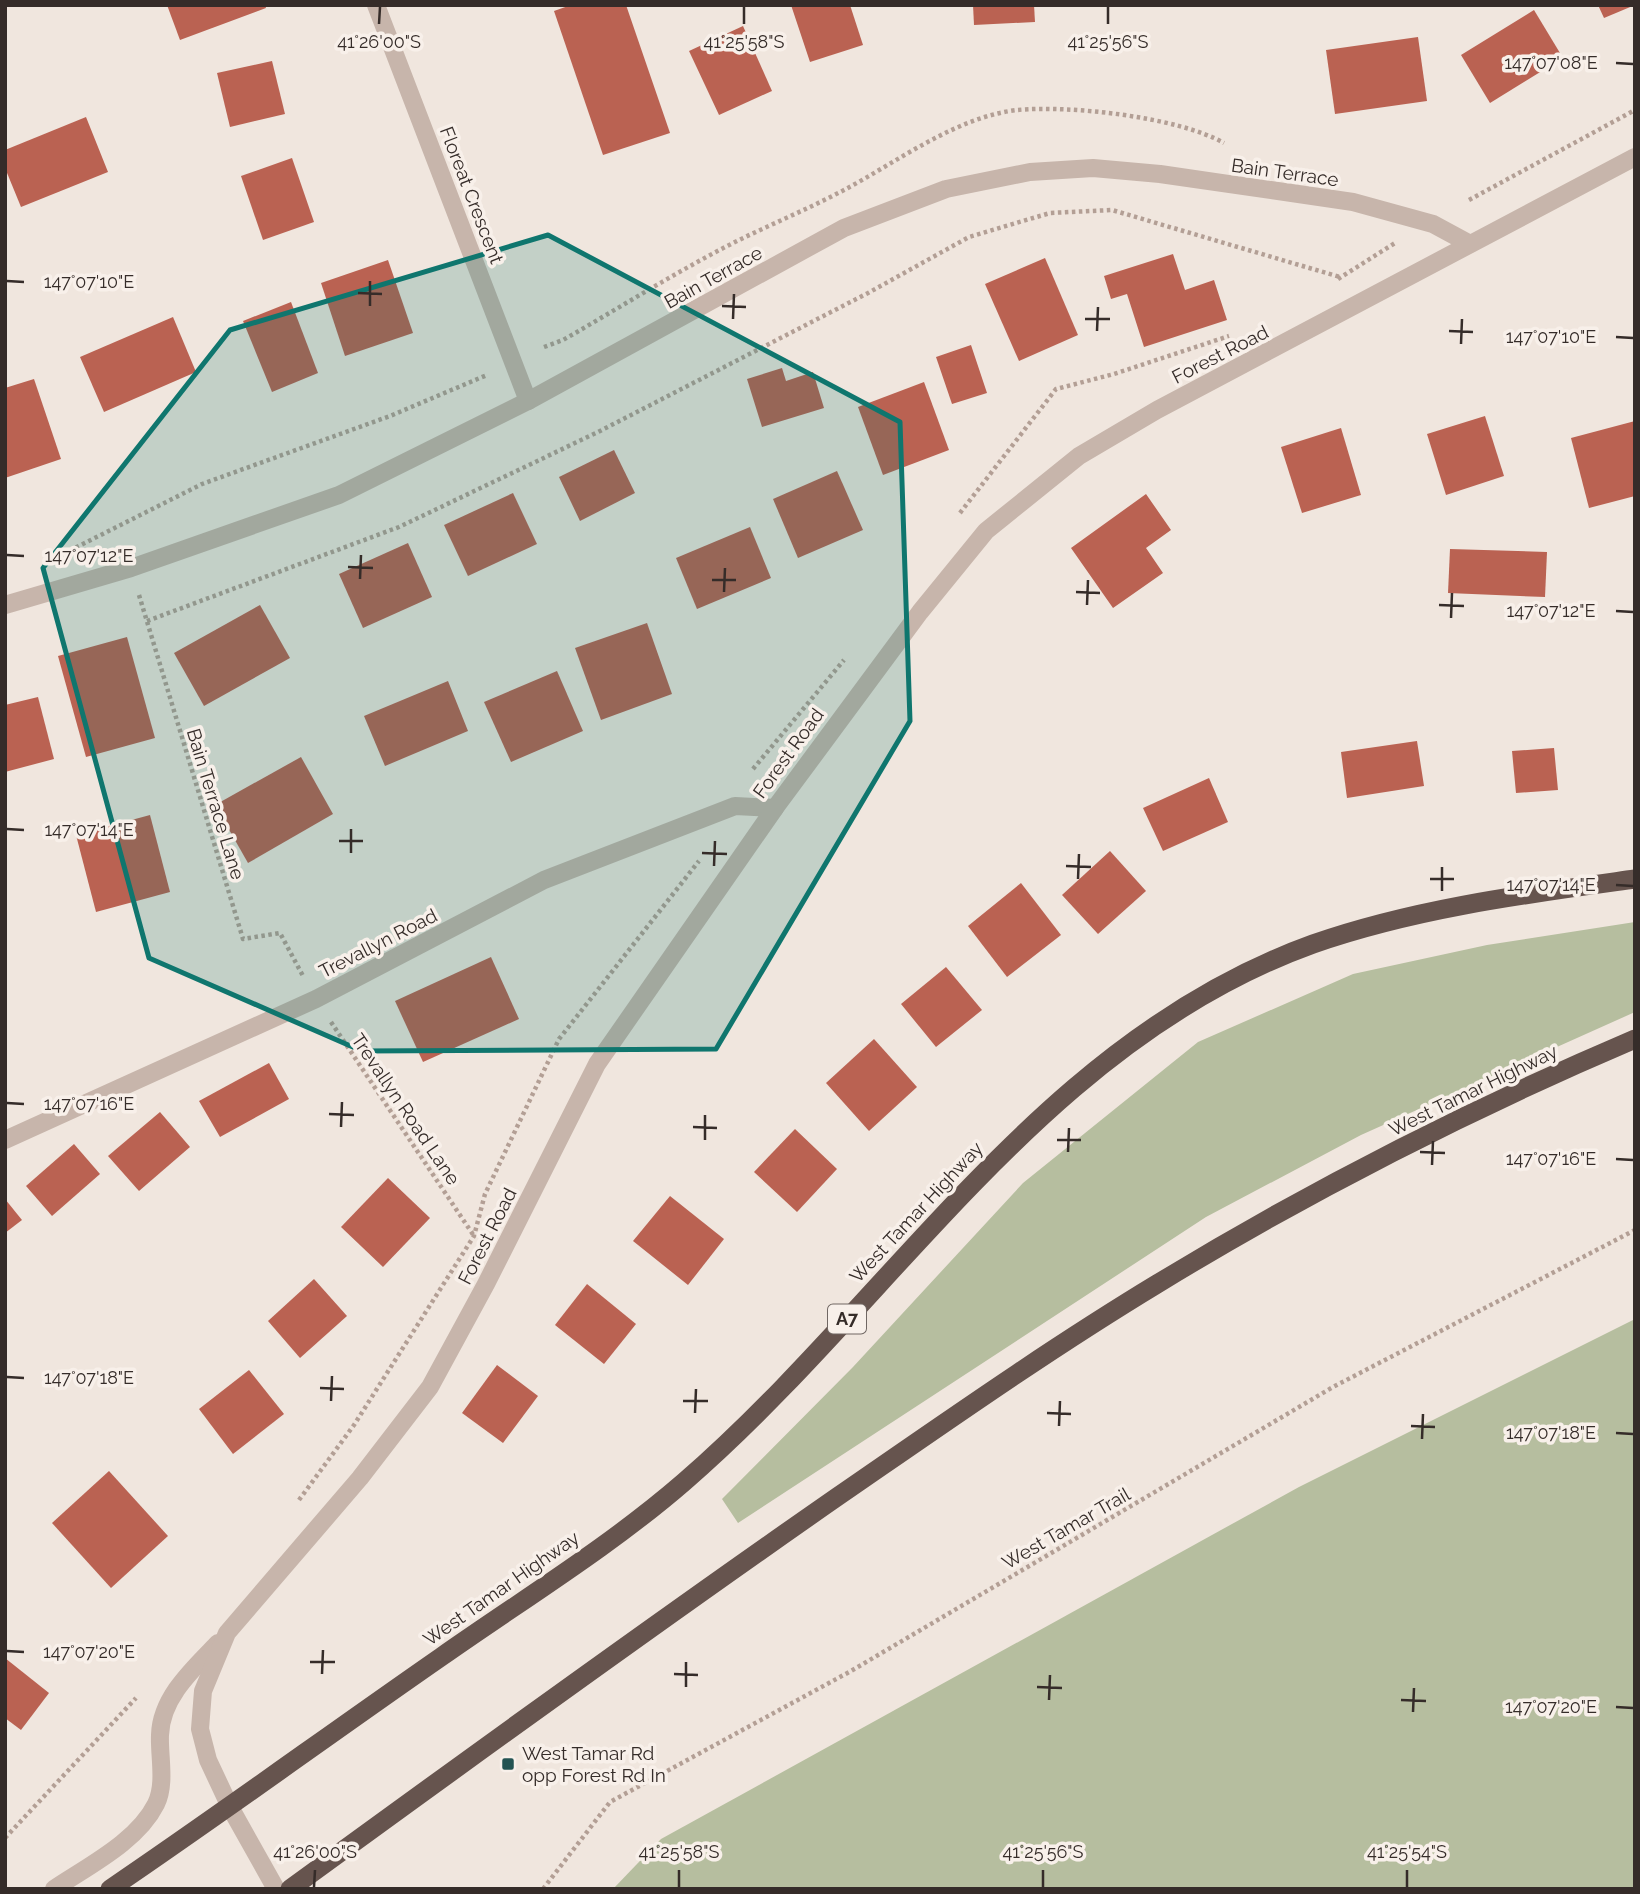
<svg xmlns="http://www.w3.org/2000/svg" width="1640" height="1894" viewBox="0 0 1640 1894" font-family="Raleway,sans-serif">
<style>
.green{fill:#b6be9f}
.building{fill:#ba6252}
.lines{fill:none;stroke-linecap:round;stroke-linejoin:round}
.path{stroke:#b39f95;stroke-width:4.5;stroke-dasharray:3.5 3.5;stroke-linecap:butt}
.minor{stroke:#c7b5ab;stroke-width:18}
.trunk{stroke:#66544e;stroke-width:19}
.marked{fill:#0f766e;fill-opacity:0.2;stroke:#0f766e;stroke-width:5;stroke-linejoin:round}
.ticks{fill:none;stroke:#352c29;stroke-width:2.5}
.poi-dot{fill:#235352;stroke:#f8f0ea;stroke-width:2.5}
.labels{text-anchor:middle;stroke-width:7;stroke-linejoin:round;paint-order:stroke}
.shield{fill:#f8f0ea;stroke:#706763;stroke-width:2}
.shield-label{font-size:18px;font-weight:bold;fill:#352c29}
.street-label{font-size:19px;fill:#352c29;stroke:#f8f0ea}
.poi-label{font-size:19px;fill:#352c29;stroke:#f8f0ea;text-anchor:start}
.ticks-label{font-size:18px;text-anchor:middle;fill:#352c29;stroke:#f8f0ea;stroke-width:7;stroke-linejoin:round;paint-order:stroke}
</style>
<rect width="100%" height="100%" fill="#f0e6de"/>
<g class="green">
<path d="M1635,922V1012L1361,1135L1206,1217L738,1523L722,1499L853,1367L1023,1183L1198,1042L1353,974L1487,945Z"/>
<path d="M1635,1319V1889H613L661,1839L1299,1487Z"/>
</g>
<g class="building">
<path d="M167,5H265L266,8L180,40Z"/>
<path d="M571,5H626L670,133L603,155L554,11Z"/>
<path d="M791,5H850L863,45L810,62Z"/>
<path d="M973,5H1034L1035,22L974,25Z"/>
<path d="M1598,5H1635L1604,18Z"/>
<path d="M1534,10L1563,58L1490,103L1461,55Z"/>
<path d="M743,26L772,91L719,115L689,51Z"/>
<path d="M1418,37L1427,101L1335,114L1326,50Z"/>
<path d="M272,61L285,114L230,127L217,73Z"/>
<path d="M86,117L108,172L21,207L5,168V150Z"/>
<path d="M292,158L314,222L263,240L241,176Z"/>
<path d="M1173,254L1185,290L1214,280L1227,320L1144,347L1127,294L1111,299L1104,276Z"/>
<path d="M1045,258L1078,335L1019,361L985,284Z"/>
<path d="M388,260L413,333L345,356L321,283Z"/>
<path d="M291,302L318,373L272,392L243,321Z"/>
<path d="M173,317L196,372L104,412L80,357Z"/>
<path d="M971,345L987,393L952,404L936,357Z"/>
<path d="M782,368L786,381L813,372L824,408L762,427L747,379Z"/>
<path d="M34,379L61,459L5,478V388Z"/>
<path d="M924,382L949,450L883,475L858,407Z"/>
<path d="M1485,416L1504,476L1446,495L1427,434Z"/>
<path d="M1635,421V496L1589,508L1571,438Z"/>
<path d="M1341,428L1361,495L1302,513L1281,447Z"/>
<path d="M614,450L635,493L580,521L559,477Z"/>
<path d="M837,471L863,530L798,558L773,499Z"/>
<path d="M513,493L537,544L468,576L444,525Z"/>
<path d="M1146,494L1171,530L1146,548L1163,573L1113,608L1071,548Z"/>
<path d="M750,527L771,578L697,609L676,558Z"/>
<path d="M408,543L432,597L363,628L339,574Z"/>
<path d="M1450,549L1547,552L1545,597L1448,593Z"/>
<path d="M260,605L290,658L204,706L174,653Z"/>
<path d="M647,623L672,694L601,720L575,648Z"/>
<path d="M127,637L155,738L86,757L58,656Z"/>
<path d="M557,671L583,731L511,762L484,702Z"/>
<path d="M448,681L468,731L385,766L364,716Z"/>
<path d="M38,697L54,759L5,772V705Z"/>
<path d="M1417,741L1424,786L1347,798L1341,752Z"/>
<path d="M1554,748L1558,790L1516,793L1512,751Z"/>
<path d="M301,757L333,814L248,863L215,805Z"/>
<path d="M1209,778L1228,822L1163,851L1143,808Z"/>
<path d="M150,815L170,892L96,912L76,835Z"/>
<path d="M1110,851L1146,891L1098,934L1062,895Z"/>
<path d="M1021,883L1061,935L1007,977L968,926Z"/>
<path d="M491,957L519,1019L423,1062L395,1001Z"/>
<path d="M946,967L982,1010L936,1047L901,1004Z"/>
<path d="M874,1039L917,1087L869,1131L826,1083Z"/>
<path d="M269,1063L289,1099L220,1137L199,1101Z"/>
<path d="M160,1112L190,1147L139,1191L108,1156Z"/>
<path d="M795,1129L837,1169L797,1212L754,1172Z"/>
<path d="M74,1144L100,1174L52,1216L26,1186Z"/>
<path d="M388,1178L430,1218L383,1267L341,1227Z"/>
<path d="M670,1196L724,1239L688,1285L633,1241Z"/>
<path d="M5,1199L22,1220L5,1233Z"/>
<path d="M314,1279L347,1316L300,1358L268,1321Z"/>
<path d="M587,1284L636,1324L604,1364L555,1325Z"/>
<path d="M497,1365L538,1396L503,1443L462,1413Z"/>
<path d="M249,1370L284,1414L233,1454L199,1409Z"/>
<path d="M109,1471L168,1536L111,1588L52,1523Z"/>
<path d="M5,1658L49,1693L21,1730L5,1718Z"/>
</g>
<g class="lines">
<g class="path">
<path d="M1469,200L1635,110"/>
<path d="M1338,279L1395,243"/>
<path d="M544,347L563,340C621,307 679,270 739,240C774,223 810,208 844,190C897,162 956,117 1017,110C1070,105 1178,117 1224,143"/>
<path d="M960,513L1056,389L1114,374L1229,336"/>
<path d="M57,557L202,484L390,416L487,375"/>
<path d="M139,595L243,939L280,933L303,976"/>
<path d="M147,621L399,527L598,432L868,293L969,237L1050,213L1112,210L1340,277"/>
<path d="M753,769L844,660"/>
<path d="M331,1022L474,1236"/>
<path d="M299,1500L354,1425L474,1236L485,1194L559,1039L699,861"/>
<path d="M5,1838L136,1698"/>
<path d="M543,1889L610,1802L851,1671L1333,1387L1635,1230"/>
</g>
<g class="minor">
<path d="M376,5L528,401"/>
<path d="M5,605L131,568L339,495L528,401L844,228L946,189L1030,172L1093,168L1160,174L1353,202L1433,224L1470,244"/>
<path d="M5,1140L316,999L544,880L735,806L775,808"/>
<path d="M54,1889C88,1866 137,1842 156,1804C166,1784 159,1756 160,1735C161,1697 194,1668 218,1643"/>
<path d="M276,1889L230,1807L208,1760L200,1729L203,1691L227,1633L360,1478L430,1387L486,1284L597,1064L775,808L920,612L986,531L1079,456L1157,410L1635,157"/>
</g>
<g class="trunk">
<path d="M110,1889C222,1813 330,1734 441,1657C522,1600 609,1547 684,1482C893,1301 1041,1042 1313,944C1416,908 1527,894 1635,879"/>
<path d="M290,1889C471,1757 653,1625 837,1497C943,1424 1048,1350 1157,1284C1308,1192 1473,1108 1635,1039"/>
</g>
</g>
<path class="marked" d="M548,235L900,422L910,721L716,1049L362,1051L149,958L43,568L230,330Z"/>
<path class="ticks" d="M379,24L380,7M744,24V7M1108,24V7M1616,63L1633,64M7,281L24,282M358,293L382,294M370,306V281M722,306L746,307M733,319L734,294M1085,319H1110M1097,331L1098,307M1449,331L1473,332M1616,337L1633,338M1461,344L1462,319M7,555L24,556M348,567L373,568M360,579L361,555M712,580H736M724,592L725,568M1076,592L1100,593M1087,605L1088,580M1439,605L1464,606M1616,611L1633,612M1451,618L1452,593M7,829L24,830M339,841H363M351,853V829M702,853L727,854M714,866L715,841M1066,866L1091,867M1078,879L1079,854M1430,879H1454M1616,885L1633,886M1442,891V867M7,1103L24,1104M329,1114L354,1115M341,1127L342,1102M693,1127L717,1128M705,1140V1115M1057,1140H1081M1068,1152L1069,1128M1420,1152L1445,1153M1616,1159L1633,1160M1432,1165L1433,1141M7,1377L24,1378M320,1388L344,1389M331,1401L332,1376M683,1401H708M695,1413L696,1389M1047,1413L1071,1414M1059,1426L1060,1401M1411,1426L1435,1427M1616,1433L1633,1434M1422,1439L1423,1414M7,1651L24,1652M310,1662H335M322,1674L323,1650M674,1674L698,1675M686,1687V1662M1037,1687L1062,1688M1049,1700L1050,1675M1401,1700L1426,1701M1616,1707L1633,1708M1413,1712L1414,1688M314,1887L315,1870M679,1887V1870M1043,1887V1870M1407,1887V1870"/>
<rect class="poi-dot" x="501" y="1757" width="14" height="14" rx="3.5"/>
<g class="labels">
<rect class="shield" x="828" y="1304.5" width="38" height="29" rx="5"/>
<g class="shield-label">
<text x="847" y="1325">A7</text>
</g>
<g class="street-label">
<text transform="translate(1285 172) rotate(8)" y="7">Bain Terrace</text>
<text transform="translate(472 195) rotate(69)" y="7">Floreat Crescent</text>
<text transform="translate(713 277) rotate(-29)" y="7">Bain Terrace</text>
<text transform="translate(1220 354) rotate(-27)" y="7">Forest Road</text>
<text transform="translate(788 753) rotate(-54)" y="7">Forest Road</text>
<text transform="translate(216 804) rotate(73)" y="7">Bain Terrace Lane</text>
<text transform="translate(378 943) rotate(-27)" y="7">Trevallyn Road</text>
<text transform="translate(1473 1090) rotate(-26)" y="7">West Tamar Highway</text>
<text transform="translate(406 1109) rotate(56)" y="7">Trevallyn Road Lane</text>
<text transform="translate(916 1212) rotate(-47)" y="7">West Tamar Highway</text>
<text transform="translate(487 1236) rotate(-63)" y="7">Forest Road</text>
<text transform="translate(1066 1528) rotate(-30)" y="7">West Tamar Trail</text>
<text transform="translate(501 1588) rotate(-35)" y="7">West Tamar Highway</text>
</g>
<g class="poi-label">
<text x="522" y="1760">West Tamar Rd<tspan x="522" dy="22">opp Forest Rd In</tspan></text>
</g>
</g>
<g class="ticks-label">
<text x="379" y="48">41°26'00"S</text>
<text x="744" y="48">41°25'58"S</text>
<text x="1108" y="48">41°25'56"S</text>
<text x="1551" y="69">147°07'08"E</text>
<text x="89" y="288">147°07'10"E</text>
<text x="1551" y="343">147°07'10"E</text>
<text x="89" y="562">147°07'12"E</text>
<text x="1551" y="617">147°07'12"E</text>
<text x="89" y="836">147°07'14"E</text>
<text x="1551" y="891">147°07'14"E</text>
<text x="89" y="1110">147°07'16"E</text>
<text x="1551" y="1165">147°07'16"E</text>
<text x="89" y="1384">147°07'18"E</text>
<text x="1551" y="1439">147°07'18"E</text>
<text x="89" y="1658">147°07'20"E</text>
<text x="1551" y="1713">147°07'20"E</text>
<text x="315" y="1858">41°26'00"S</text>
<text x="679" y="1858">41°25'58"S</text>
<text x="1043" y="1858">41°25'56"S</text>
<text x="1407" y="1858">41°25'54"S</text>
</g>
<rect width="1640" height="1894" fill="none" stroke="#352c29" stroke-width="14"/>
</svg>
